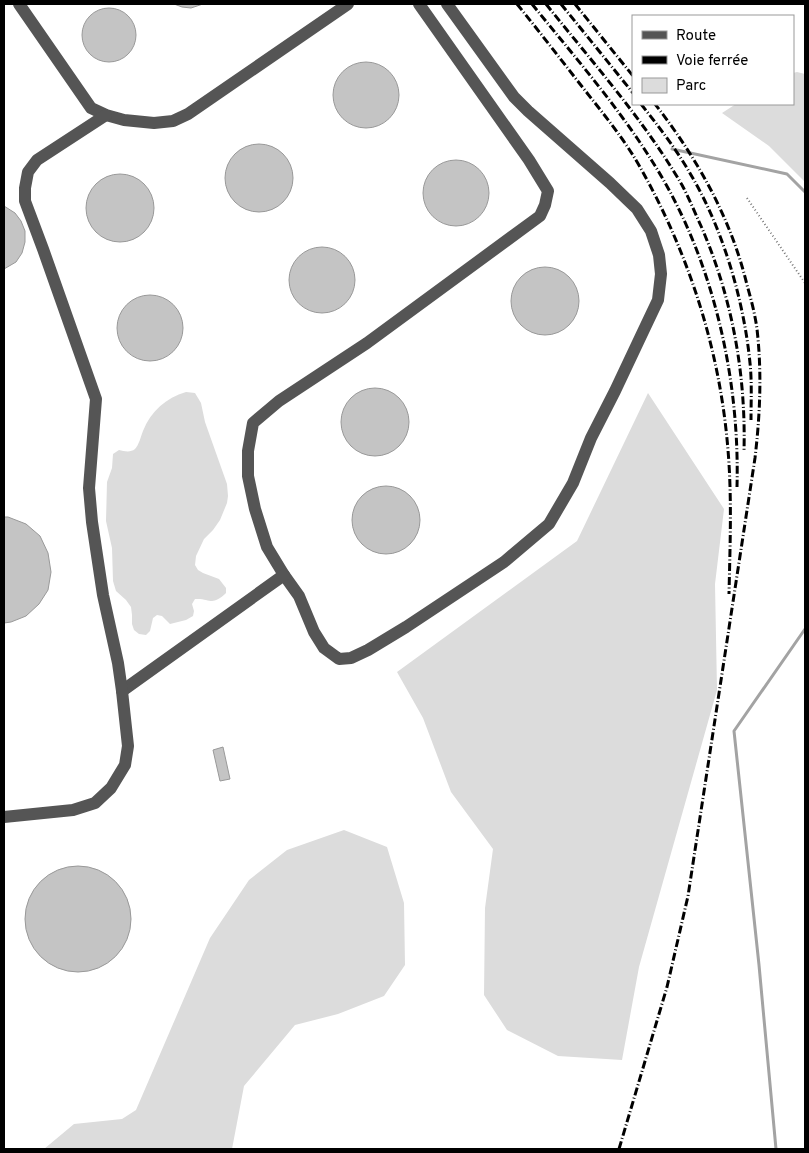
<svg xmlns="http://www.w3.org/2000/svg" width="809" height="1153" viewBox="0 0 809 1153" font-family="Overpass,sans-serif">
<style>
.green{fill:#dcdcdc}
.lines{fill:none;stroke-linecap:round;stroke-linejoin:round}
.stream{stroke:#a3a3a3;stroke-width:3}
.building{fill:#c4c4c4;stroke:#999}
.path{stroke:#777;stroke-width:2;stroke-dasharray:1 2.5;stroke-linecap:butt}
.minor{stroke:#555;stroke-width:12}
.rail{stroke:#000;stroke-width:3;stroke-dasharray:8 2.5 1 2.5;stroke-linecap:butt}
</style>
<rect width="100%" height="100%" fill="#fff"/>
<g class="green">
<path d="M797,72L805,74V182L769,146L722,113L736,104H793V73Z"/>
<path d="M186,392L195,393L201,403L205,422L227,484L228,496L227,503L220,520L213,530L204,539L196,556L195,565L198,570L203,573L219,579L226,588V593C211,607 211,598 195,599L192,604L194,611L193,616L186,620L170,624L162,616L157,615L153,618L150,631L146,635L139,634L134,630L132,624V615L131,607L126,600L116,591L113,581L112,548L106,521L107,482L112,468L113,454L119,450C124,451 130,453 135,449C139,445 141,436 143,431C151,411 166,398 186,392Z"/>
<path d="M648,393L724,509L715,584L717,690L639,967L622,1060L558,1056L507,1030L484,995L485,908L493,849L451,792L423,718L397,672L577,541Z"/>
<path d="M344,830L387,847L404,903L405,965L384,996L338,1014L295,1025L244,1086L232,1149H44L74,1124L122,1119L136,1110L210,938L249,880L287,850Z"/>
</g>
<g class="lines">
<g class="stream">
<path d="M672,149L787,174L805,192"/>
<path d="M776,1149L759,965L734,731L805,629"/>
</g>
</g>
<g class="building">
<path d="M174,4H203L191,8L182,7Z"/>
<circle cx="109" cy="35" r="27"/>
<circle cx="366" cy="95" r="33"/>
<circle cx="259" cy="178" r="34"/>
<circle cx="456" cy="193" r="33"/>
<circle cx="120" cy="208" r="34"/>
<path d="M4,206L15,213L21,221L25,231V242L22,253L16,262L4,269Z"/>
<circle cx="322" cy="280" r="33"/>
<circle cx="545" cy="301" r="34"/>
<circle cx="150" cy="328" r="33"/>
<circle cx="375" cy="422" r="34"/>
<circle cx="386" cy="520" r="34"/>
<path d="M4,517H8L26,524L40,536L48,553L51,572L48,590L39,604L26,616L11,622L4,623Z"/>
<path d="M223,747L230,779L220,781L213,750Z"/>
<circle cx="78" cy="919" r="53"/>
</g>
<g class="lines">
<path class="path" d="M747,198L805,283"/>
<g class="minor">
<path d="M19,4L91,108L106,115L124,120L154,123L173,121L188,114L348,4"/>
<path d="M419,4L529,160L548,191L545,205L540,216L367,343L279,401L253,423L248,451V476L255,509L267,547L284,575L299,596L314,632L324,648L339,659L351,658L368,650L406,627L504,562L549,524L573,483L591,438L615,391L640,338L658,300L661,274L659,255L651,231L637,209L610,183L528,111L514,97L447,4"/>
<path d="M122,691L284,575"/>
<path d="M4,817L73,810L95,803L111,788L125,765L128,746L122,691L118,663L103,595L92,522L89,488L96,399L43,249L25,201V188L28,172L37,160L106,115"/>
</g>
<g class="rail">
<path d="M517,4C538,30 559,57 580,84C601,111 623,137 640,167C689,254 720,350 728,450C732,498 730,546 729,594"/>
<path d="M532,4C573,55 617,105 652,161C712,255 740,376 737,487"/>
<path d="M546,4C593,63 644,120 682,185C689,198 695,213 701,226C732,297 746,374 744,451"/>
<path d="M561,4L633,93"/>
<path d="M575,4L633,76"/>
<path d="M641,104C659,127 677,150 691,175C723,229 744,301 750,363C752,382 751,401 751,420"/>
<path d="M619,1149L667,987L688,896L755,458C760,415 762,373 757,329C755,314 751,299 747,285C731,218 697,158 655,104"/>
</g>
</g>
<rect width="809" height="1153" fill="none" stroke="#000000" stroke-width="10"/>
<rect x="632" y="15" width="162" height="90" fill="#ffffff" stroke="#999999"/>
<rect x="642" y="31" width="25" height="8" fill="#555555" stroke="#999999"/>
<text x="676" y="40" font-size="15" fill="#000000">Route</text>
<rect x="642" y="56" width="25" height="8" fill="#000000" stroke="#999999"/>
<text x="676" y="65" font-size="15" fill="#000000">Voie ferrée</text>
<rect x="642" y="78" width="25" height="15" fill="#dcdcdc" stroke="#999999"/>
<text x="676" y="90" font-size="15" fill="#000000">Parc</text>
</svg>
